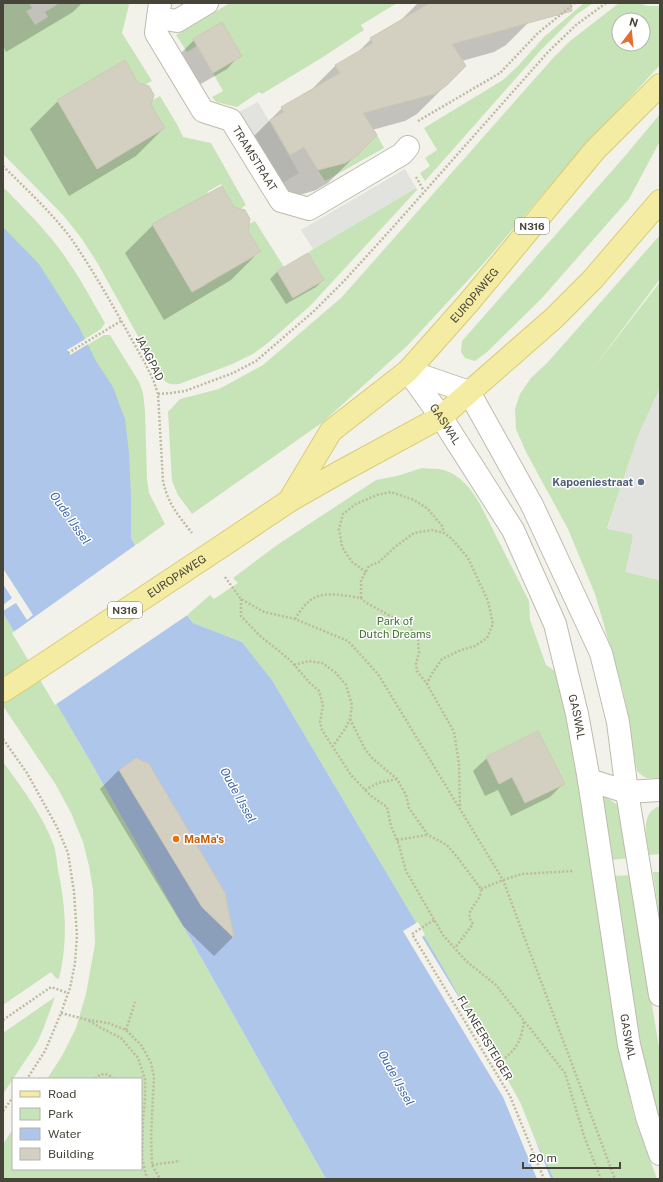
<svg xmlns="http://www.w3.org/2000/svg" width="663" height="1182" viewBox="0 0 663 1182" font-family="'Public Sans',sans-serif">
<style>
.green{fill:#c7e3b8;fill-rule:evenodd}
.parking{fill:#e2e2de}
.water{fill:#aec6e9}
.pier{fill:#f3f2ea}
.shadow{fill:#0003}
.building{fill:#d4d0c1;stroke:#cec9b5}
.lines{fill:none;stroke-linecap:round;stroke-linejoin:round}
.minor-casing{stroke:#bebbae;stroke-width:24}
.major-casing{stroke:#d7cc74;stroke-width:24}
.path{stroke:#beb9a0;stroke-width:2.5;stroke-dasharray:2 2;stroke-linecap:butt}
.minor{stroke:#fff;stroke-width:22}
.major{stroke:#f4eca3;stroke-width:22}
.major-bridge-casing{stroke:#d7cc74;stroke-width:24;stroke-linecap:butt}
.major-bridge{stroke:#f4eca3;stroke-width:22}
.service-dot{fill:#5c6f8a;stroke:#fff;stroke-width:1.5}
.food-dot{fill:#e8710a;stroke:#fff;stroke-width:1.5}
.labels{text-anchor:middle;stroke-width:3;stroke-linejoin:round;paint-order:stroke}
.shield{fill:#fff;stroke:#7e7c74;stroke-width:1}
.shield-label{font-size:10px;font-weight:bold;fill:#474439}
.street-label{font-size:11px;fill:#474439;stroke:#fff}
.service-label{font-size:11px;font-weight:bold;fill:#4e5e75;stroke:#fff;text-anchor:end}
.park-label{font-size:11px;fill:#3e7332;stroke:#fff}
.food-label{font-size:11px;font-weight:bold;fill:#c56008;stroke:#fff;text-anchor:start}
.water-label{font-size:12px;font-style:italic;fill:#3d66a8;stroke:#fff}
</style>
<rect width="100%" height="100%" fill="#f3f2ea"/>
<g class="green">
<path d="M3,3H29L32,8L26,11L35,25L48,17L45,12L60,3H128L129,5L122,33L152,81L135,90L125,60L111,68L114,74L73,97L70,92L57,101L65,114L70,111L94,152L89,155L97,169L165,128L144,105L160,96L178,126L183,137L211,143L246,205L231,215L229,198L221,184L207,192L210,198L152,224L160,238L166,235L189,275L184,279L192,292L206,285L203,279L243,255L247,261L260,253L239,229L255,221L284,267L277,271L293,298L324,280L308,253L313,249L416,188L417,190L311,305L269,342L253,354L230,365L179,384C171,385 167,384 162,378L134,329L98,264L82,239L63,215L3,154Z"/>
<path d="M230,3H397L361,25L364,30L323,57L262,94L259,92L237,107L216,102L212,97L223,91L213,73L241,56L193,39L197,46L187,52L176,35Z"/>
<path d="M584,3H593L576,15L540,51L425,181L420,173L430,166L425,158L437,150L424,128L503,80L518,66L544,37Z"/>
<path d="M619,3H638L648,6H660V65L566,167L483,264L407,346L323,422L192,514L178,495L172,481L168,412L180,399L219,389L263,365L342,297L553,58L570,41ZM619,20H643V44H619Z"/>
<path d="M660,114V141L629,199L542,298L487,352L475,361L465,358L461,352L462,341L625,156Z"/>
<path d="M377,135L384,148L325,181L318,170L345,163L357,156Z"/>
<path d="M3,187C24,208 44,228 61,251C78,274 91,299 105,323L101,329L85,339L79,328L3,235Z"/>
<path d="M660,235V279L592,370L660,282V388L638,436L607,528L632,534L633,538L626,572L660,580V778C649,779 645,779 637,771L623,691L595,594L568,529L526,452L516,429L515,409L520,394L531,378L548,362Z"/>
<path d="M104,335H110L139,382L143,393L145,411L147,480L149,493L165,524L136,545L131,538L130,483L81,349Z"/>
<path d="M422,468C429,469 438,468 444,470C462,476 471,489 480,504L529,601L530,620L546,665L558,673L584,807L617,1040L634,1116L657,1179H554L518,1103L474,1024L414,919L272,680L242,642L193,623L187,615L210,595L214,599L238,583L233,578L277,545L376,480L397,476Z"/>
<path d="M3,613L93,766L326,1179H3V1144L13,1129V1169H141V1079H47L62,1056L76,1028L86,994L95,944L93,889L89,866L83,842L71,813L56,785L3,706Z"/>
<path d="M3,762C22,788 43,815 54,846C56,853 57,862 58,870C66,906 68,943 59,979L56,978L51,972L3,1005Z"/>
<path d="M600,793L625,810L631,858L610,860Z"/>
<path d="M660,806V854L649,855C647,839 639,812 660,806Z"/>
<path d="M653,872H660V922Z"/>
<path d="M634,875L645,963L660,1053V1122C635,1042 625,959 613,876Z"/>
<path d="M55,997L44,1027L37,1043L3,1094V1033Z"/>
</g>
<g class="parking">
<path d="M258,102L299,173L281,184L239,112Z"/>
<path d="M405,169L416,188L313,249L301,230Z"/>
<path d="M660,388V580L625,572L633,538L632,534L607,529L638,436Z"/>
</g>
<path class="water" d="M3,227L39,264L79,327L96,361L113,387L125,419L129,453L131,496V538L149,567L193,623L242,642L272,680L442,966L518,1103L554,1179H326L93,766L3,613Z"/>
<g class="pier">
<path d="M87,338L90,343L70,355L67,350Z"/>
<path d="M137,544L151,565L189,614L55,705L12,633Z"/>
<path d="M4,570L33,615L27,620L16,603L3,611V605L12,598L3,584V571Z"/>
<path d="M418,922L425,935L422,937L489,1047L520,1102L551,1179H537L503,1097L403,931Z"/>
</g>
<g class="shadow">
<path d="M3,3H82L73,12L6,52L3,46Z"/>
<path d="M418,3H548L506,45L494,52L462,61L465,66L417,114L405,121L372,130L356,155L328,183L316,190L290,198L243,148L254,137V136L282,108L309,92L335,66L356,54L371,39L399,22Z"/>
<path d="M222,24L240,55L227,69L199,85L180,54L194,40Z"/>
<path d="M137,84L164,128L136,156L69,196L30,129L58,101Z"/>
<path d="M153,225L246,231L259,252L231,280L164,320L125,253Z"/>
<path d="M307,254L323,280L316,287L286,304L270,279L277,272Z"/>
<path d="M487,758L563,784L550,797L511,816L498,790L485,796L473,771Z"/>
<path d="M137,759L224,894L233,937L214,956L183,926L100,789L119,770Z"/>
</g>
<g class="building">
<path d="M430,3H571L572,11L452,44L466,66L446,86L434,94L363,113L377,135L357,156L345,163L318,170L304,147L290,155L270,120L284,112L281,107L340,73L335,65L373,43L370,38Z"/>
<path d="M222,22L242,56L213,73L193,39Z"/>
<path d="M125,60L138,83L149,86L154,95L151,105L165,128L97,169L57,100Z"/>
<path d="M222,186L234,207L245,210L250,219L248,231L261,252L192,292L152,224Z"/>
<path d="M308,253L324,280L293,298L277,271Z"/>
<path d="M538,731L565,784L525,803L512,777L499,784L486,757Z"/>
<path d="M136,758L149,764L225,893L234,938L202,907L119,770Z"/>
</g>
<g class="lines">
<defs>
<g id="minor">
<path id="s1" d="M160,3L156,33L203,111L231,120L281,201L309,209L402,154L408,147"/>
<path d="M158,18L177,21L207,3"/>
<path id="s2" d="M408,371L441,417L513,530L555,624L577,714L589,780L629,1045L647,1117L660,1154"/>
<path d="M408,371L469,392L532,505L601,653L618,722L627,792L660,995"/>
<path d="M589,780L627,792L660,790"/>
</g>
<g id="major">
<path id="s3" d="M289,501L331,431L408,371L470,301L595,150L660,85"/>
<path d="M231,540L289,501L338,473L441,417L554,318L593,279L660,201"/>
<path d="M3,691L20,680"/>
</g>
</defs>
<use href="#minor" class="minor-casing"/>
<use href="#major" class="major-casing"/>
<g class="path">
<path d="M418,121L500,73L538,33L575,3"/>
<path d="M3,166C26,189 50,211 70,237C98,277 121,321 145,363L153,379L158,394L163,481C168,504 178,515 192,533"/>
<path d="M416,177L424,191"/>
<path d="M68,353L121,321"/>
<path d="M158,394L171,393L185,391L233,373L256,361L313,312L344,281L395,225L548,52L576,25L606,3"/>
<path d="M366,572L352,562L342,547L339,529L343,514L356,504L377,495L391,492L414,500L428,509L442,526L444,533"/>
<path d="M225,577L241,599L264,612L295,619L348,641L378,674L503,880L615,1179"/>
<path d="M361,598V580L369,566L379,562L395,547L414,533L432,530L444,533L452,539L468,558L488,601L493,624L487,638L475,646L461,650L442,659L431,675L427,684"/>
<path d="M241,599V616L259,635L290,660L309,682L319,691L323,705L320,722L322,730L351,775L371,796L387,807L391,826L399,845L406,871L443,935L466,961L496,985L565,1073L584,1136L601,1179"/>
<path d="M295,619C300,611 306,602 314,598C327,591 347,596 361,598L365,602L410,627L418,640L419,653L416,663L417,671L427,684L454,732L459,764L460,807"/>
<path d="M294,665L309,661L322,663L335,672L346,685L352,705L350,719L345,729L333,746"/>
<path d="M350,719L365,749L372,758L397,779L406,795L409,808L428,835L447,845L458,858L481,889C481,905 462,909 473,924L455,948"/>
<path d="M3,739L27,773L57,827L68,853L74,892L77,936L75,963L70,988L61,1013L45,1051L27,1079"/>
<path d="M365,790L378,783L397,779"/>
<path d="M397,840L427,835"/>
<path d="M481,889L503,880L522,874L574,871"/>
<path d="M434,920L412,934L510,1096L544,1179"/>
<path d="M61,1013L88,1020L108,1023L126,1030L141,1045L151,1063L154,1077L151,1136L152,1165L160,1179"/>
<path d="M3,1020L51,987L68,993"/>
<path d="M89,1021L101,1028L121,1038L138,1058L145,1079V1099L143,1120L142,1158L147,1179"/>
<path d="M126,1030L135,1002"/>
<path d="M505,1058C519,1046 521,1039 524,1021"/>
<path d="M95,1079C101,1072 108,1073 114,1079"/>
<path d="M3,1111L13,1097"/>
<path d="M152,1165L180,1161"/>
</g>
<use href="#minor" class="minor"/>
<use href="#major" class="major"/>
<defs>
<g id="major-bridge">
<path id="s4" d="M20,680L231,540"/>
</g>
</defs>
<use href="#major-bridge" class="major-bridge-casing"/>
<use href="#major-bridge" class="major-bridge"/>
</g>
<circle class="service-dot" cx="641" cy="482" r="4"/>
<circle class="food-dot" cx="176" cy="839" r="4"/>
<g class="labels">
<g class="shield">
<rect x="515" y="218" width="34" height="16" rx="3"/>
<rect x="108" y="602" width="34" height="16" rx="3"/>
</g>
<g class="shield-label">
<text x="532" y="230">N316</text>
<text x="125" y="614">N316</text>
</g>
<g class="street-label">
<text dy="4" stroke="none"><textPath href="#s1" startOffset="196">TRAMSTRAAT</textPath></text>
<text dy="4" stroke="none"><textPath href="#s3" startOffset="280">EUROPAWEG</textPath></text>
<text transform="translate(150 358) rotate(63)" y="4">JAAGPAD</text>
<text dy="4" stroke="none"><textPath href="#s2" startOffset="65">GASWAL</textPath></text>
<text dy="4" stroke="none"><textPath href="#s4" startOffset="188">EUROPAWEG</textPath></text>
<text dy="4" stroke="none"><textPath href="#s2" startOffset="389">GASWAL</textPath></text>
<text dy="4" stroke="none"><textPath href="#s2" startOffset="713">GASWAL</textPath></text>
<text transform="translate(485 1038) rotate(59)" y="4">FLANEERSTEIGER</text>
</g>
<g class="service-label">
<text x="633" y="486">Kapoeniestraat</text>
</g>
<g class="park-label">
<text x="395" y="625">Park of<tspan x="395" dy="13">Dutch Dreams</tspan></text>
</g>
<g class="food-label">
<text x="184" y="843">MaMa's</text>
</g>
<g class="water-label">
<text transform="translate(70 518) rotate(55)" y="4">Oude IJssel</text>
<text transform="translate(238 795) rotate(61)" y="4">Oude IJssel</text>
<text transform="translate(396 1078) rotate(61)" y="4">Oude IJssel</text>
</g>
</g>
<rect width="663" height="1182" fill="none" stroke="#474439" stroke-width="8"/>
<rect x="12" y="1078" width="130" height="92" fill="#ffffff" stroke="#b5b4b0"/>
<rect x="20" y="1091" width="20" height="6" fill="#f4eca3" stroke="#b5b4b0"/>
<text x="48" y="1098" font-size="12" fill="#474439">Road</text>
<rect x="20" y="1108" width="20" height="12" fill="#c7e3b8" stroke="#b5b4b0"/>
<text x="48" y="1118" font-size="12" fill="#474439">Park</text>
<rect x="20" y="1128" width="20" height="12" fill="#aec6e9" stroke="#b5b4b0"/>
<text x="48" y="1138" font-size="12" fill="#474439">Water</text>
<rect x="20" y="1148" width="20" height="12" fill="#d4d0c1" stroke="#b5b4b0"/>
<text x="48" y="1158" font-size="12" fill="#474439">Building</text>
<g transform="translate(631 32) rotate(16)"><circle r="19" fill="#ffffff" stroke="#b5b4b0"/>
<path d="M0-3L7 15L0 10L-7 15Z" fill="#e36e32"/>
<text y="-6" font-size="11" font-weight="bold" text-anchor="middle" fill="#474439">N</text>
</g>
<path d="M523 1162v6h97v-6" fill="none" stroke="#474439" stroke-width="2"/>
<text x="529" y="1162" font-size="12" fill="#474439" stroke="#ffffff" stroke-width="3" paint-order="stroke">20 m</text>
</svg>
